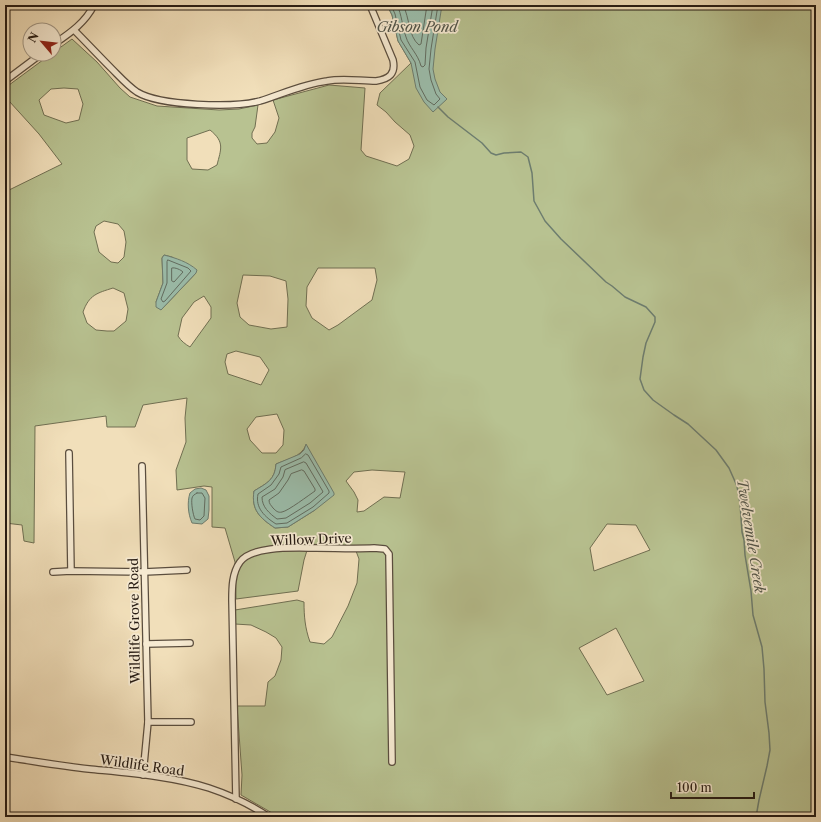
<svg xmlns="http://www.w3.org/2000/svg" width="821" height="822" viewBox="0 0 821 822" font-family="'Libre Caslon Text',serif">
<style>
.green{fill:#b8c291;stroke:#706f52;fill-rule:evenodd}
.water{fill:#9bbdab;stroke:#6d7d6f}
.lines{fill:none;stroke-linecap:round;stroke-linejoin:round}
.shore{stroke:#616c60;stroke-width:1}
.stream{stroke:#6d7d6f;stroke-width:1.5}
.minor-casing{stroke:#5a4d3e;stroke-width:8}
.minor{stroke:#f6ead2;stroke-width:5.5}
.labels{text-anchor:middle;stroke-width:3.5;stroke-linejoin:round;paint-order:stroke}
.street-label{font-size:13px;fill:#271c14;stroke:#f6ead2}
.water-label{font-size:14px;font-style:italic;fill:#505449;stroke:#f6ead2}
</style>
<rect width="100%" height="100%" fill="#f1dfba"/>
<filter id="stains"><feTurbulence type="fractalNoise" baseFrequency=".005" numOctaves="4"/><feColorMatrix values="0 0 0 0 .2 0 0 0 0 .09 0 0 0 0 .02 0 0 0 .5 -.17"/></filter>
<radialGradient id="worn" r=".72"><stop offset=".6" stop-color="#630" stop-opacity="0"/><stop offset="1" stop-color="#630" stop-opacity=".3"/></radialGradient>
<path class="green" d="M387,5H816V817H279L241,795L242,775L237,706H265L268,682L275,676L281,660L282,647L276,638L266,632L251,625L235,624V610L297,600L304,602C304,616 305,628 310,642L324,644L332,637L348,606L357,583L359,559L356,551L330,545L309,544L304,560L298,591L236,599L235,562L225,528L212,527V487L204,486L177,490L176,470L186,442L185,418L187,398L143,405L135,427H107L106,416L35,426L34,543L24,541L22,525L5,523V192L62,164L39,134L9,101L5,103V88L51,54H54V52L72,39L97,62L120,88L130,97L157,106L219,110L239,109L258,105L255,127L252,133V138L257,144L267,143L275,132L279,118L273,100L329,85L365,88L361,150L366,156L397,166L409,159L414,146L410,135L395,122L386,112L377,105L380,93L411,63L398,41L392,15ZM64,88L78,89L83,104L79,120L66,123L44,115L39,100L51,89ZM210,130C225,142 221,149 217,165L208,170L192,169L187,160V138ZM104,221L118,224L124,231L126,242L124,257L118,263L111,262L99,252L94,232L96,226ZM164,255L172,257L196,273L161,310L156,302L163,283L162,258ZM318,268H375L377,280L372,300L338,325L329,330L312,318L306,306L307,287ZM243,275L270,276L286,281L288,299L287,327L271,329L249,325L240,317L237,303ZM113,288L124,293L128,309L126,321L114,331H107L96,330L87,323L83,312C89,295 97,293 113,288ZM204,296L211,307V318L190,347C185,344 181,341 178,336L182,318L194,302ZM236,351L260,357L269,370L261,385L228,374L225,362L227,354ZM277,414L284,430L283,445L276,453H262L250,440L247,429L256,417ZM306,445L319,468L315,510L288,527L275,528C260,518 251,510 254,491C267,483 275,480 276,464C288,459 301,457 306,445ZM372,470L405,472L400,498L384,497L364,511L357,512L358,500L354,492L346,481L354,472ZM607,524L636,525L650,550L594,571L590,548ZM616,628L644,681L607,695L579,648Z"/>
<g class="water">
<path d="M387,5H442L435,49L433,69L435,79L440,92L447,99L433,112L424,102L416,88L411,63L398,41L392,15Z"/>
<path d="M164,255C176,258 188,262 197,270L196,273L161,310L156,307V302L163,283L162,258Z"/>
<path d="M306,444L334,493V495L315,510L288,527L275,528C260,518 251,510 254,491C267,483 275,480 276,464L300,454L304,450Z"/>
<path d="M201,488L206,490L209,496V510L208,519L202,524L192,523C188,514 187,502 190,493L195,489Z"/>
</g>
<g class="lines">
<g class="shore">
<path d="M391,5L395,14L401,40L415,62L420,87L427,100L434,105L440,99L436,94L431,80L429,69L431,49L438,5"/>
<path d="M397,5C402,15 402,26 406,37C409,47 418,54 421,66L423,67L425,65L426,48L433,5"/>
<path d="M403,5C410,18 408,36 419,45L421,44L427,5"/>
<path d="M168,260L188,268L191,271L165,301L163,302L161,299L167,283V262Z"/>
<path d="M172,268C175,267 181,270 183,272L174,282L172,281Z"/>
<path d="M306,454L308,455L329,491V493L313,507L287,523L276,524C265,517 255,508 258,494L271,485L279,474L281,467L301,458Z"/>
<path d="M304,462L306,463L322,490L323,492L310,503L286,518L277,519C269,513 262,507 262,497L275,489L283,477L285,470Z"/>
<path d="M302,470L304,471L315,489V491C309,495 288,511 282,512C278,513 276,511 273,508C271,505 269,504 269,500L279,493L288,480L291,474Z"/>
<path d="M197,493H202L205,498L204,516L200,520L195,519C193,515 191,503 192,498C193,495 194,495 197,493Z"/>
</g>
<path class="stream" d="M438,107L448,117L482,143L491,153L496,155L504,153L521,152L528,157L532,173L534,201L545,221L561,239L606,282L612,286L625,297L646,307L655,317V322L646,343L643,357L640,379L644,390L653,400L674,415L688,424L716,450L729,468L737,486L740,503L742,532L744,540L745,555L751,591L753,615L762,647L764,669L765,702L769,733L770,750L767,766L759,800L756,817"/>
<defs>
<g id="minor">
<path d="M74,30C87,43 99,56 112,69C120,77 128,86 137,92C160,106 234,108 260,101C282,94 304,84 327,81C343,78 360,81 376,81C389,79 396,74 393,60L370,5"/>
<path d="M54,44C70,33 85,23 94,5"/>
<path d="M5,81L41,54"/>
<path d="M69,453L71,571"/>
<path d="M142,466L148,722L143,775"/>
<path d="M53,572L71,571L144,572L187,570"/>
<path d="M146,644L190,643"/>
<path d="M148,722H191"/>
<path d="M5,757C33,761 61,766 89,769C129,773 171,776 209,788C230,795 251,805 269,817"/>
<path d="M236,799L232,600C232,588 232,573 240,562C252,545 297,548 316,548C335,548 355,549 374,548L385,549L389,554L392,762"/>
</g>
</defs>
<use href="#minor" class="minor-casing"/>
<use href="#minor" class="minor"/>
</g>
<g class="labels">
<g class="street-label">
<text transform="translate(311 539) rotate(-2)" y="5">Willow Drive</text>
<text transform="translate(134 621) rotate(-91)" y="5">Wildlife Grove Road</text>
<text transform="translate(142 765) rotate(8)" y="5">Wildlife Road</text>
</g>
<g class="water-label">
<text x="417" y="32">Gibson Pond</text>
<text transform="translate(751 536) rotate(81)" y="5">Twelvemile Creek</text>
</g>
</g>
<rect width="821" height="822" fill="none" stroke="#f1dfba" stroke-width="20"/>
<rect x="6" y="6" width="809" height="810" fill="none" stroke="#271c14" stroke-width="2"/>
<rect x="10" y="10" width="801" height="802" fill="none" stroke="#271c14"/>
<g transform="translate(42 42) rotate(298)"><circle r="19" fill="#f6ead2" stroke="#a39886"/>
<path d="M0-3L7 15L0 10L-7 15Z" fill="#8f2418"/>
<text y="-6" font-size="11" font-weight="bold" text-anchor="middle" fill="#271c14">N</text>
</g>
<path d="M671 792v6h83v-6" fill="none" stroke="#271c14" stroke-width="2"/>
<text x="677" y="792" font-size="12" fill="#271c14" stroke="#f6ead2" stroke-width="3" paint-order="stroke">100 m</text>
<rect width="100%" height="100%" filter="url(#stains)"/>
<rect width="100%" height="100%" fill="url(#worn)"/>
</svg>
